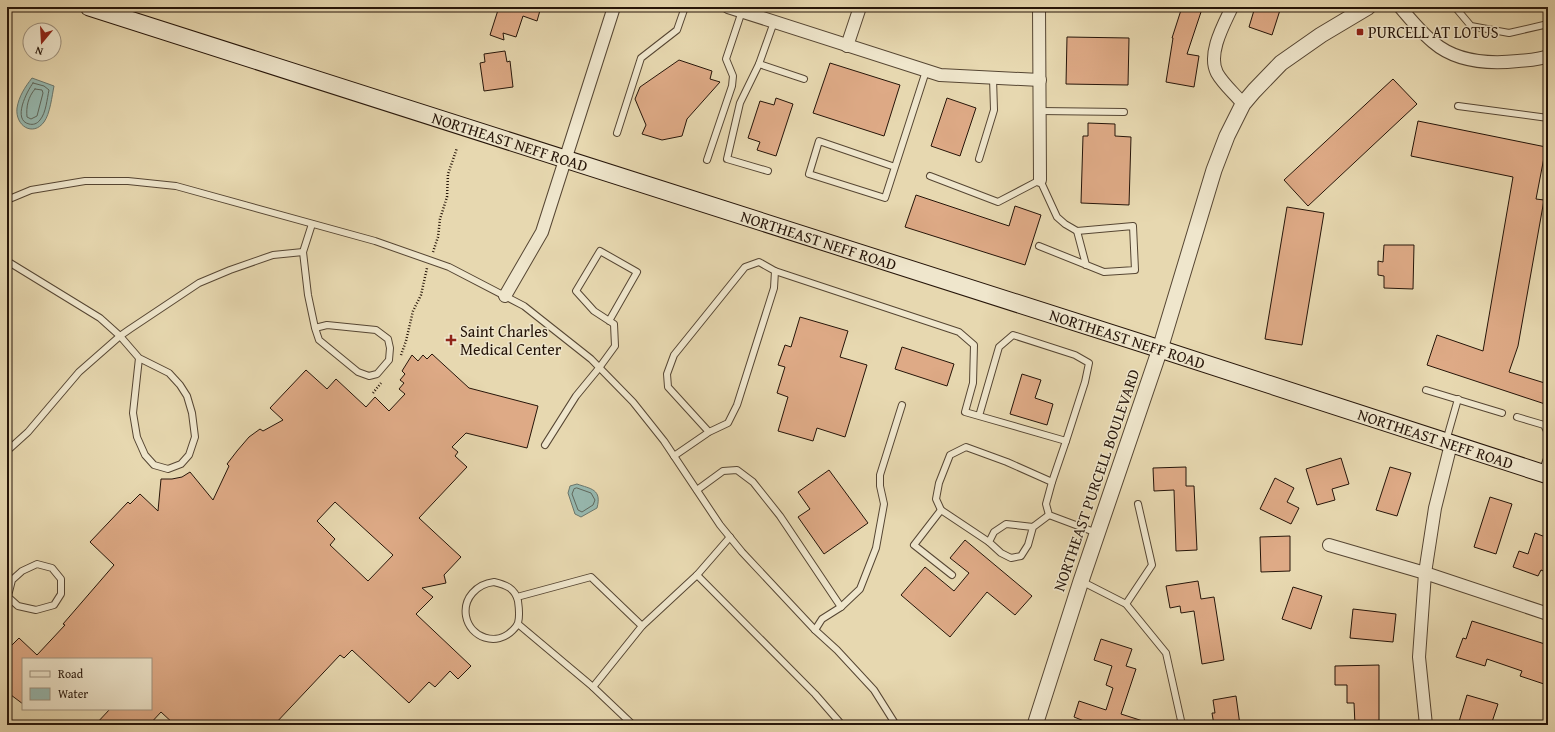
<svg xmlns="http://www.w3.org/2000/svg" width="1555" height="732" viewBox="0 0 1555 732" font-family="'Gentium Book Plus',serif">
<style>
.water{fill:#97b9b0;stroke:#6a776d}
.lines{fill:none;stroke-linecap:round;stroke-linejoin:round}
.shore{stroke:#5e675c;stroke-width:1}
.building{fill:#deaa86;stroke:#261509;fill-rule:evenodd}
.service-casing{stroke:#564633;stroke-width:8}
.minor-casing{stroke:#564633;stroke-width:14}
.tertiary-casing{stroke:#564633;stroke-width:17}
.secondary-casing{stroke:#261509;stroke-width:19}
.path{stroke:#261509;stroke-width:2.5;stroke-dasharray:1 2;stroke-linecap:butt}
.service{stroke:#efe6cc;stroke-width:6}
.minor{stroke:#efe6cc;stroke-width:12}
.tertiary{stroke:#efe6cc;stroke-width:15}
.secondary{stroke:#efe6cc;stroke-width:17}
.poi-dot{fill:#8f2418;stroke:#efe6cc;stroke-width:1.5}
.labels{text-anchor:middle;stroke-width:3;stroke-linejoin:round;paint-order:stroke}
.poi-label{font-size:16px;fill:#261509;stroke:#efe6cc;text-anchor:start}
.street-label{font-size:16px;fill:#261509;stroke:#efe6cc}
</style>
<rect width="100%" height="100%" fill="#e7d8b0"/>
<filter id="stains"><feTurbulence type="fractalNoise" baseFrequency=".005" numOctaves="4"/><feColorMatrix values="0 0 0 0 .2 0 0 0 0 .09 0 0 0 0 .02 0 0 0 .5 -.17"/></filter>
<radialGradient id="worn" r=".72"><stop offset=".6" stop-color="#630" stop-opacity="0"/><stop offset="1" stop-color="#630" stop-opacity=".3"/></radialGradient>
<g class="water">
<path d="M32,78L54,86C52,96 50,114 44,122C33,137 15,126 17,108C19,96 25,87 32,78Z"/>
<path d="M577,484C591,489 602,489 597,508L581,517L575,514L568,493L570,486Z"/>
</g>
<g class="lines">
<g class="shore">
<path d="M33,83L44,86L49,90C47,99 46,113 40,120C37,124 33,125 29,124C12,120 27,91 33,83Z"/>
<path d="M35,89L42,90L43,93L37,116L31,119L27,117C26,107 28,97 35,89Z"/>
<path d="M577,488L591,493L595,500L593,505L582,512L578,510L572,494L574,489Z"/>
</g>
</g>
<g class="building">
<path d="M499,7H541L537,21L523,16L516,37L503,33L504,40L490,35Z"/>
<path d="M1182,7H1195L1202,9L1187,54L1199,56L1194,87L1166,82L1173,38H1172Z"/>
<path d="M1255,7H1281L1272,35L1249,27Z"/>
<path d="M1067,37L1129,38L1128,85L1066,84Z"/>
<path d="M505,51L507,62L510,61L513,87L484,91L480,63L485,62L484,54Z"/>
<path d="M679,60L712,71L710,79L720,82L687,119L682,136L662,140L642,134L646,125L635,99L640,87Z"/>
<path d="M830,63L900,85L884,136L813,113Z"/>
<path d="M1393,79L1417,104L1308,206L1284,180Z"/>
<path d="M776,98L793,104L776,156L757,150L760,142L748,138L760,101L774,105Z"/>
<path d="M947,98L976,108L960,156L931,146Z"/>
<path d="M1418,121L1546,147L1536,199L1544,200L1518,346L1509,372L1548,384V405L1427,365L1437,335L1483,351L1513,177L1411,156Z"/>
<path d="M1088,123L1115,124V136L1131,137L1129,205L1081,203L1083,136H1088Z"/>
<path d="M916,195L1009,226L1015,206L1041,215L1025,265L905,227Z"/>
<path d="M1287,207L1324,213L1302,345L1265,339Z"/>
<path d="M1384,245H1414L1413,289L1384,288V276L1378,275V261L1383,262Z"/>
<path d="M800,317L848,331L840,357L867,365L845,437L817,428L813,441L778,431L788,397L777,393L785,367L778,365L785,345L791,347Z"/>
<path d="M902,347L954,364L947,386L895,369Z"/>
<path d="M432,354L469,388L538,406L527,448L466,433L452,447L458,452L455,456L467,467L419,518L461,557L444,575L446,583L422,588L433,597L416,614L471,666L458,679L450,671L435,687L429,682L409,703L352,650L344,658L340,655L274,725H175L161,712L149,725H95L110,709H151V659H23V704L7,692V650L19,638L37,655L65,625L63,624L114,565L90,542L128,502L130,504L140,494L158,511L161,479H172L182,477L190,472L213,500L229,466L227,464L237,451L249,437L260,429L263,431L283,420L270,408L306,370L327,389L336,379L366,407L375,397L389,411L405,394L399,389L404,383L400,380L405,374L402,371L412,355L418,361L423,355L427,359ZM335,502L393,555L368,581L330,545L335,539L317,521Z"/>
<path d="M1022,374L1041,380L1035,398L1053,404L1047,425L1010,414Z"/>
<path d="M1341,458L1349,484L1332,489L1335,500L1317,505L1306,469Z"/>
<path d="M1186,467V486H1194L1197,550L1176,551L1174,490L1154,491L1153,468Z"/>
<path d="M1390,467L1411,473L1397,516L1376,510Z"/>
<path d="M829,470L868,523L824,554L798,517L810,509L798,492Z"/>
<path d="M1275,478L1294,488L1287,502L1299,508L1291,524L1260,509Z"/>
<path d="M1490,497L1512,504L1496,554L1474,547Z"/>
<path d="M1535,533L1548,538V573L1541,570L1538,576L1513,567L1519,551L1528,554Z"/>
<path d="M1290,536V571L1261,572L1260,537Z"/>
<path d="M965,540L1032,596L1015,615L987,592L950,637L901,595L925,567L954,591L969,573L950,558Z"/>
<path d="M1198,581L1201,599L1214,597L1224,660L1202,664L1194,611L1181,613L1180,606L1170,608L1166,586Z"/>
<path d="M1293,587L1322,596L1311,629L1282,619Z"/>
<path d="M1353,609L1396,614L1393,642L1350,638Z"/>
<path d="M1472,621L1548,645V672L1544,684L1520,676L1522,671L1487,659L1485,666L1456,657L1463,638L1466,639Z"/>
<path d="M1101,639L1132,649L1126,666L1136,669L1121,714L1146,722V725H1083L1084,721L1074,717L1079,701L1106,710L1113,688L1106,685L1112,666L1094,660Z"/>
<path d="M1379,665V725H1355L1354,703H1347V685H1335V666Z"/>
<path d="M1467,695L1498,704L1491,725H1458Z"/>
<path d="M1236,696L1240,725H1214L1212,713H1215L1213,700Z"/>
</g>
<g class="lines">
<defs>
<g id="service">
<path d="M1455,7L1471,26L1509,33L1548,24"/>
<path d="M1545,57L1548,65"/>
<path d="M759,64L804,79"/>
<path d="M1458,106L1548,118"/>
<path d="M1040,111L1124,112"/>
<path d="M617,133L641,58L677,30L685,7"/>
<path d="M979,159L994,110L993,78"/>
<path d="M707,160L732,86L733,76L726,59L742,11"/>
<path d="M895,167L819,141L809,174L885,198L926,71"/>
<path d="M768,171L727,159L740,103L759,64L774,22"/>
<path d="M930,176L998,202L1040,180L1057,217L1065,224L1077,231L1133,226L1135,270L1104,272L1039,246"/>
<path d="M7,200L31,190L85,181H128L176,186L375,241L449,267L524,306L591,359L633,402L664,441L720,525L742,552L815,630L837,650L874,690L896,725"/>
<path d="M312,224L303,252L308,295L315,328L319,340L358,372L369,376L377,374L389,360L390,348L388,339L376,330L327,325L315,328"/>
<path d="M1077,231L1086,265"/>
<path d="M7,261L100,318L120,336L139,358L169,373L180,385L187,396L192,413L195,437L189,455L181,464L168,469L154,465L145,455L137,437L133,413L139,358"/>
<path d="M775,271L959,332L974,345L973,383L965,412L979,416L1066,441L1085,382L1089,363L1075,355L1013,335L999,347L979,416"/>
<path d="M1426,390L1502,413"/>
<path d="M1517,417L1544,425L1548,433"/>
<path d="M1066,441L1052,482L1046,504L1049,515L1097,533"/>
<path d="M1446,441L1458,399"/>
<path d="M545,445L576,396L599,368L615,346L614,324L594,311L576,291L600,251L637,272L609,321"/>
<path d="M7,451L28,432L79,372L120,336L130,329L199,283L230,270L273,255L303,252"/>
<path d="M674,456L709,432L728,423L737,405L774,288L775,271L759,262L745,267L674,355L667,374L668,387L709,432"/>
<path d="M1542,472L1548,456"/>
<path d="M697,490L723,471L737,470L753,482L780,516L841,607"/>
<path d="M941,510L936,499L939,483L950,455L966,447L1007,462L1052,482"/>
<path d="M1033,527L1006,524L994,532L989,542L1001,553L1011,558L1021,556L1028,545L1033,527L1049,515"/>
<path d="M697,575L815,694L842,725"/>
<path d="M952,575L914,545L941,510L989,542"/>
<path d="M1081,581L1126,604L1166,653L1182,725"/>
<path d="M494,582C506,585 515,588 518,601C519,608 520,616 518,623C517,626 515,628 513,630C497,647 470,638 466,616C463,598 477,584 494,582Z"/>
<path d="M7,596L18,606L36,610L54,605L61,594V579L52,568L37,564L22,571L12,580L8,596"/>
<path d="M517,597L591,577L642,626"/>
<path d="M1126,604L1152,565L1138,504"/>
<path d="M518,624L593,687L633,725"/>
<path d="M815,630L822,619L841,607L860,589L876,548L884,504L880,486V475L902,405"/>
<path d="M593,687L642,626L697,575L730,537"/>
</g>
<g id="minor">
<path d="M728,7L940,75L1040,80"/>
<path d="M1039,7L1040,180"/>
<path d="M1232,7C1224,24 1207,54 1217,73C1223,84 1235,94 1243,104"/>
<path d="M1400,7C1410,19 1421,32 1433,42C1456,62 1490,64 1518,61C1528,60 1539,60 1548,56"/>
<path d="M847,46L860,7"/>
<path d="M505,296L542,232L614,7"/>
<path d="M1329,545L1425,573L1548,614"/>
<path d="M1426,725L1419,657L1425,573L1435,508L1451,444"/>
</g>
<path id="tertiary" d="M1035,725L1081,581L1160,349L1214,170L1227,136L1243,104L1254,91L1281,63L1321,35L1368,7"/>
<g id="secondary">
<path id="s1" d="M89,7L1160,349L1548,475"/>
</g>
</defs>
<use href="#service" class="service-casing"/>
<use href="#minor" class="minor-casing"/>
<use href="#tertiary" class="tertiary-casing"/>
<use href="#secondary" class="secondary-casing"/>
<g class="path">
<path d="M433,252L438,237L440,219L447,197L448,174L457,148"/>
<path d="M401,355L406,341L413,311L421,295L427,268"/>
<path d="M373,393L381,383"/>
</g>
<use href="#service" class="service"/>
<use href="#minor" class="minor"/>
<use href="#tertiary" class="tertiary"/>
<use href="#secondary" class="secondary"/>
</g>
<g class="poi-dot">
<rect x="1356" y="28" width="8" height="8" rx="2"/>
<path d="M449 334h4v4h4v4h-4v4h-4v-4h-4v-4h4z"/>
</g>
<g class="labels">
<g class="poi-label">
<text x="1368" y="38">PURCELL AT LOTUS</text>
<text x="460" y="337">Saint Charles<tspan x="460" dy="18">Medical Center</tspan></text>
</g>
<g class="street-label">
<text dy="6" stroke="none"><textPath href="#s1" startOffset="442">NORTHEAST NEFF ROAD</textPath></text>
<text dy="6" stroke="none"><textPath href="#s1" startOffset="766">NORTHEAST NEFF ROAD</textPath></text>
<text dy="6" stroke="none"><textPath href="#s1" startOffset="1090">NORTHEAST NEFF ROAD</textPath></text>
<text dy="6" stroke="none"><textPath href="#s1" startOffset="1414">NORTHEAST NEFF ROAD</textPath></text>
<text transform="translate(1096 480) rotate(-71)" y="6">NORTHEAST PURCELL BOULEVARD</text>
</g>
</g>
<rect width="1555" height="732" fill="none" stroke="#e7d8b0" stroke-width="24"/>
<rect x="8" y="8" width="1539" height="716" fill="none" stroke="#261509" stroke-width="2"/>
<rect x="12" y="12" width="1531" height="708" fill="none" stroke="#261509"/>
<rect x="22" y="658" width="130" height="52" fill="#efe6cc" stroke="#9f927e"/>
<rect x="30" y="671" width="20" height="6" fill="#efe6cc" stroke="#9f927e"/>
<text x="58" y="678" font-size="12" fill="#261509">Road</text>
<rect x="30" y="688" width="20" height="12" fill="#97b9b0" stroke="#9f927e"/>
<text x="58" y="698" font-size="12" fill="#261509">Water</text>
<g transform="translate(42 42) rotate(198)"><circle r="19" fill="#efe6cc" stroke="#9f927e"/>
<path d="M0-3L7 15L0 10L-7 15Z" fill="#8f2418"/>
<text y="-6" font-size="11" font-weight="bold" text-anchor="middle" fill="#261509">N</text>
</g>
<rect width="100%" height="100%" filter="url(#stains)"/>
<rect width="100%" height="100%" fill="url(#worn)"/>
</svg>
